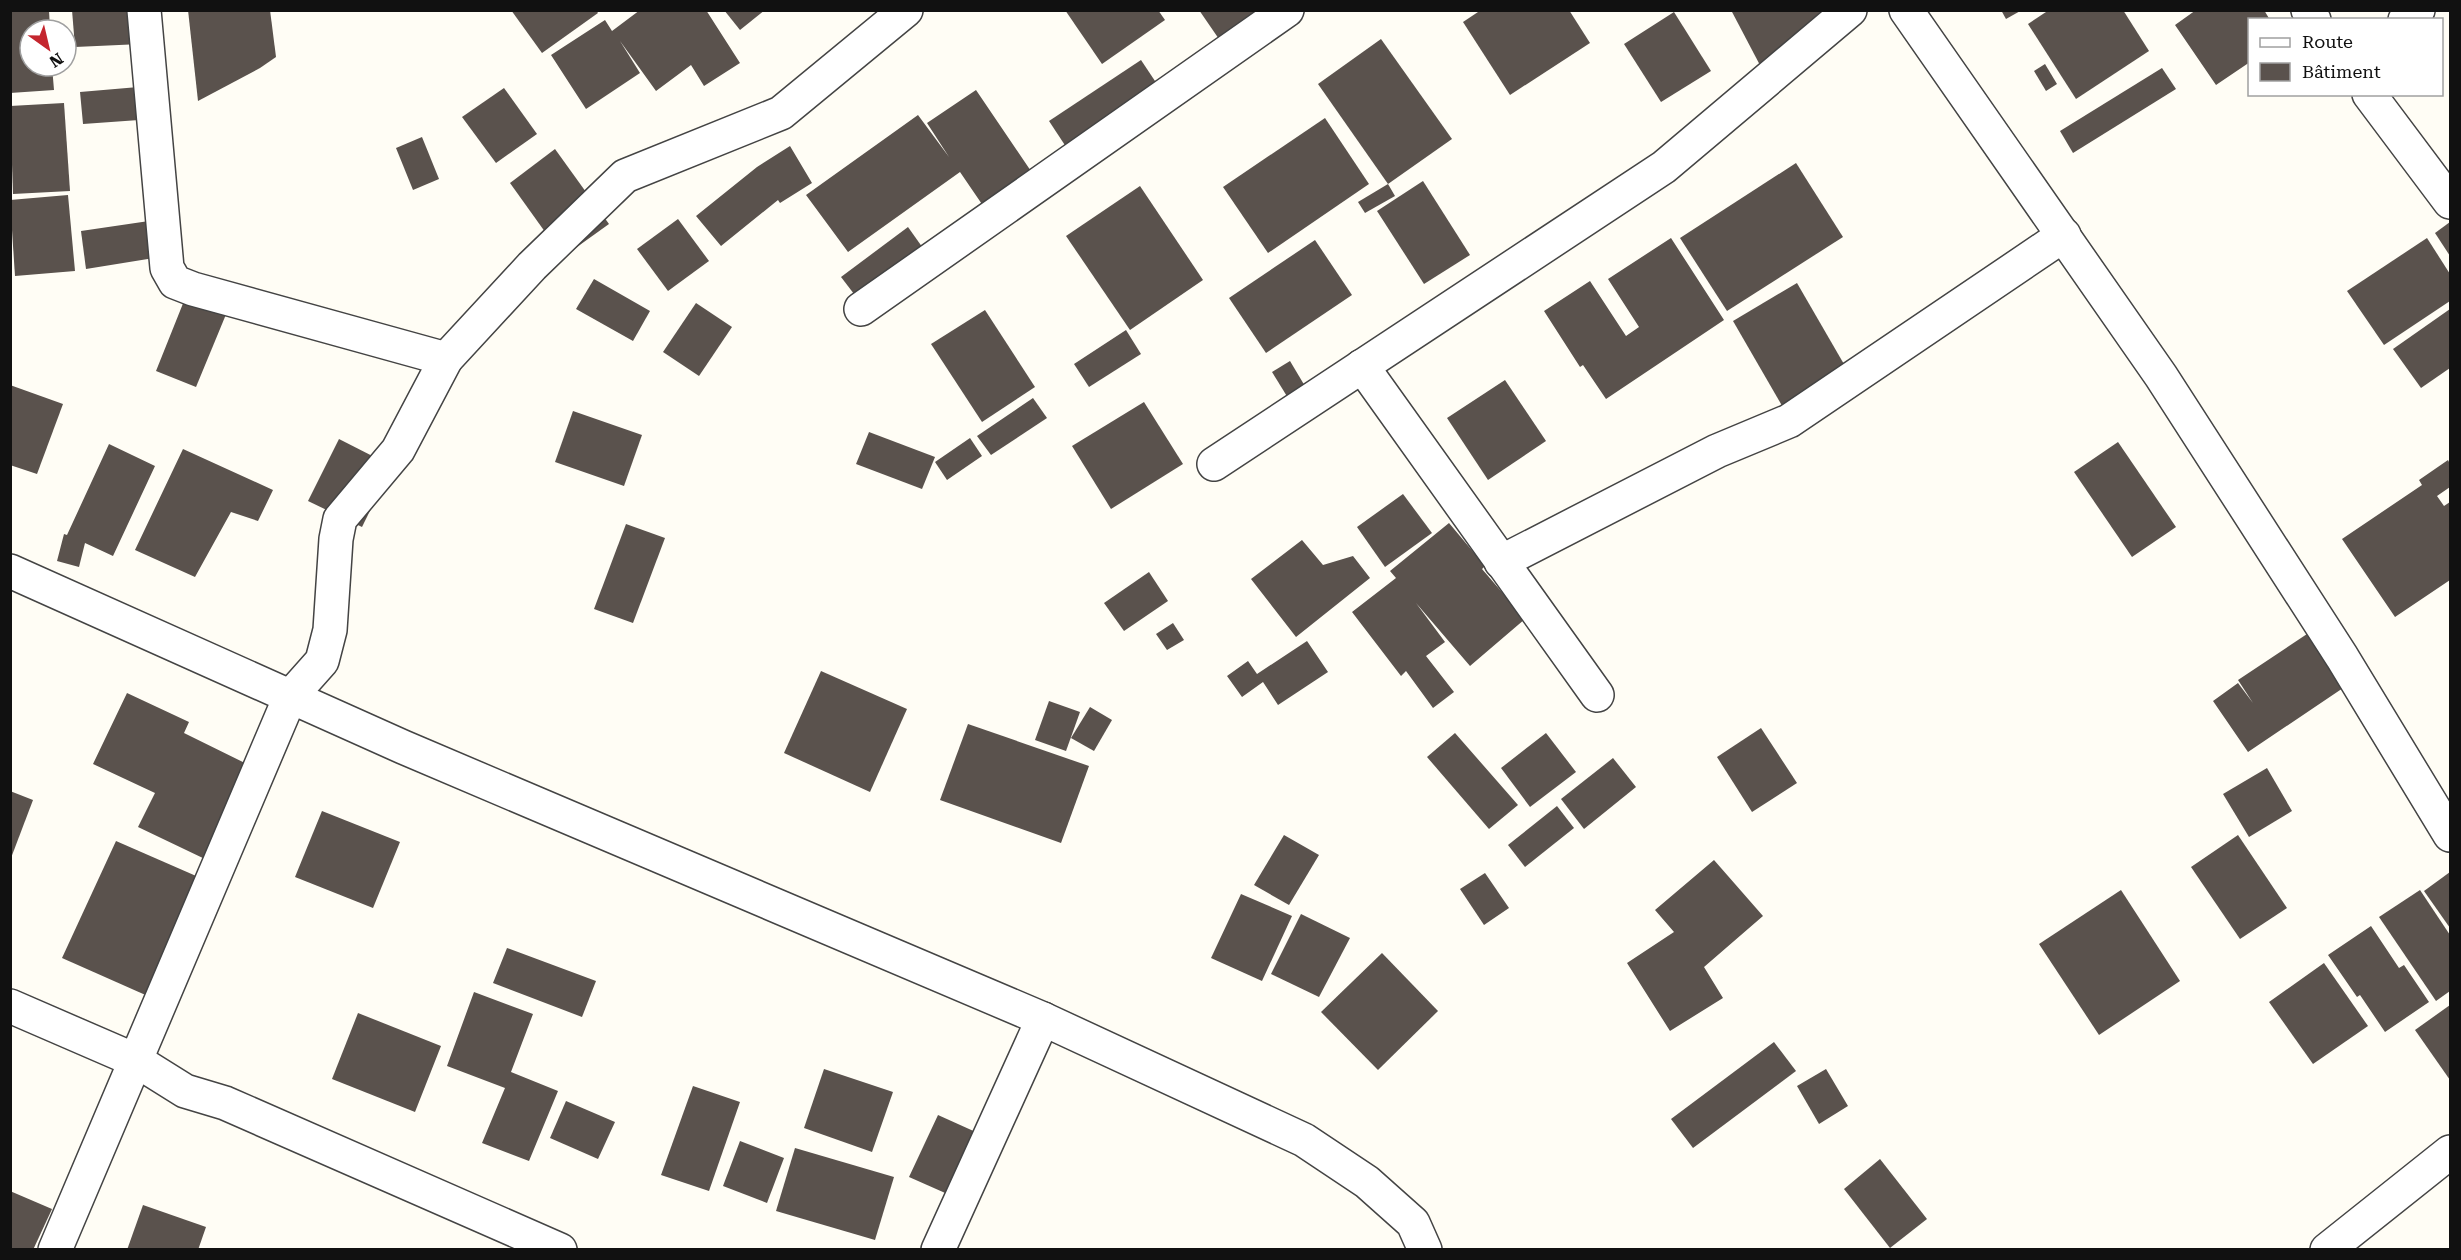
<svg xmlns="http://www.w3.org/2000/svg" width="2461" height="1260" viewBox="0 0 2461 1260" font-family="'Roboto Serif',serif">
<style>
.building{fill:#5a524d}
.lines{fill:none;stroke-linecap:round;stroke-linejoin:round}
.street-casing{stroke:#444;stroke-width:36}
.street{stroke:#fff;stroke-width:33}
</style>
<rect width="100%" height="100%" fill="#fffdf5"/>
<g class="building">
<path d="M10,10H49L50,30H30V66H52L54,90L10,93Z"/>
<path d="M72,10H139L141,44L75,47Z"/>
<path d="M188,10H270L276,57L260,68L198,101Z"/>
<path d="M511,10H596L598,13L542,53Z"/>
<path d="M640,10H706L740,63L704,86L691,65L656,91L620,41L640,73L586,109L551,55L605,20L612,31Z"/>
<path d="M724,10H765L740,30Z"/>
<path d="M1065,10H1158L1165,20L1102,64Z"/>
<path d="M1199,10H1297L1232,58Z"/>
<path d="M1481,10H1569L1590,43L1510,95L1463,22Z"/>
<path d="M1731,10H1843L1762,69Z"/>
<path d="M2001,10H2022L2006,19Z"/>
<path d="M2049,10H2123L2149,51L2076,99L2028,24Z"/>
<path d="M2196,10H2264L2270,20H2250V62L2216,85L2175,25Z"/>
<path d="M1674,12L1711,71L1661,102L1624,44Z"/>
<path d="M1381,39L1452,139L1388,184L1318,84Z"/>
<path d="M1141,60L1169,102L1076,162L1049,121Z"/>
<path d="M2045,64L2057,84L2046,91L2034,71Z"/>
<path d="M2162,68L2176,89L2073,153L2060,131Z"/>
<path d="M150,86L153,119L83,124L80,92Z"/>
<path d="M504,88L537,134L496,163L462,117Z"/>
<path d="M976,90L1037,180L988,213L960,172L848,252L806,195L918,115L949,157L927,123Z"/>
<path d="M64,103L70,191L13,194L10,106Z"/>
<path d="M1325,118L1369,184L1268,253L1223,187Z"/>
<path d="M422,137L439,179L413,190L396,148Z"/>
<path d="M790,146L812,183L780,203L778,200L721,246L696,216L757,167Z"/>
<path d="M555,149L609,224L563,257L510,183Z"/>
<path d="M1796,163L1843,237L1727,311L1680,238Z"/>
<path d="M1423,181L1470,255L1424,284L1377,211Z"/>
<path d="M1388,184L1395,196L1365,213L1358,202Z"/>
<path d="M1140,186L1203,280L1130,330L1066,236Z"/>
<path d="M68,195L75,271L15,276L10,200Z"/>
<path d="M678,219L709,261L668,291L637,249Z"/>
<path d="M149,221L154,258L86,269L81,231Z"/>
<path d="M2450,222V256L2435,233Z"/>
<path d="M908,227L930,258L864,307L841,277Z"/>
<path d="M1671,238L1724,320L1606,399L1583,365L1580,367L1544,311L1590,281L1626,336L1639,327L1608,279Z"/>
<path d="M2427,238L2450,274V301L2384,345L2347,291Z"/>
<path d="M1315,240L1352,295L1266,353L1229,298Z"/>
<path d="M594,279L650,311L633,341L576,309Z"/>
<path d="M1797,283L1852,378L1788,416L1733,321Z"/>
<path d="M186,296L227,312L196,387L156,371Z"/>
<path d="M696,303L732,327L699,376L663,352Z"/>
<path d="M2450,309V368L2421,388L2393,349Z"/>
<path d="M985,310L1035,387L982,422L931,344Z"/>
<path d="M1126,330L1141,354L1089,387L1074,364Z"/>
<path d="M1290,361L1318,408L1301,419L1272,372Z"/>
<path d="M1505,380L1546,441L1488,480L1447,418Z"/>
<path d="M10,385L63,404L37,474L10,465Z"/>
<path d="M1033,398L1047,418L991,455L977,436Z"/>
<path d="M1144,402L1183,464L1111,509L1072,446Z"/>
<path d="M573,411L642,435L624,486L555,462Z"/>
<path d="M869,432L935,457L922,489L856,464Z"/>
<path d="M970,438L982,456L947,480L935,462Z"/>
<path d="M339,439L392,466L362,527L308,501Z"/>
<path d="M2118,442L2176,527L2132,557L2074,472Z"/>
<path d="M109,444L155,466L113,556L85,543L79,567L57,561L64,534L67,535Z"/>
<path d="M183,449L273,490L258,521L231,512L195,577L135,550Z"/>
<path d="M2448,460L2450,464V487L2437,496L2444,506L2450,502V580L2395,617L2342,539L2422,485L2419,480Z"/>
<path d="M1403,494L1432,533L1385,567L1357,527Z"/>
<path d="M1449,523L1485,566L1482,569L1525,619L1470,666L1416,603L1445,642L1426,656L1454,692L1433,708L1406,671L1401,676L1352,612L1396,578L1390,571Z"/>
<path d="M626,524L665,538L633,623L594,609Z"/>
<path d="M1302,540L1323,565L1353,556L1370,578L1296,637L1251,579Z"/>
<path d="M1149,572L1168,601L1124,631L1104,603Z"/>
<path d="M1173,623L1184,640L1167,650L1156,634Z"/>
<path d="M2313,630L2349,684L2248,752L2213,701L2238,683L2253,703L2238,680Z"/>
<path d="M1307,641L1328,672L1278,705L1263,682L1242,697L1227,676L1248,661L1257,674Z"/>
<path d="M821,671L907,709L870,792L784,753Z"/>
<path d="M127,693L189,722L184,733L253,767L207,860L138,827L155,793L93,764Z"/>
<path d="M1049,701L1080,712L1066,751L1035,740Z"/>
<path d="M1090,707L1112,720L1094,751L1071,738Z"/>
<path d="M968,724L1089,766L1061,843L940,800Z"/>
<path d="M1761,728L1797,783L1752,812L1717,757Z"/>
<path d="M1455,733L1518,805L1489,829L1427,757Z"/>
<path d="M1546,733L1576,772L1530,807L1501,768Z"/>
<path d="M1613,758L1636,787L1584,829L1561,799Z"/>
<path d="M2267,768L2292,811L2249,837L2223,794Z"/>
<path d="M10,791L33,800L11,858H10Z"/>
<path d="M1557,806L1574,828L1525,867L1508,845Z"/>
<path d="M322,811L400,842L373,908L295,877Z"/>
<path d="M1284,835L1319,855L1289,905L1254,885Z"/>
<path d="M2238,835L2287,908L2240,939L2191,867Z"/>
<path d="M116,841L203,879L150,997L62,958Z"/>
<path d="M1714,860L1763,916L1704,967L1723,998L1670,1031L1627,963L1674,932L1655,910Z"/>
<path d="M2450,872V928L2424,891Z"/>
<path d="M1485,873L1509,908L1484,925L1460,889Z"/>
<path d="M2121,890L2180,981L2099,1035L2039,944Z"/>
<path d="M2420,890L2450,935V991L2436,1001L2379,917Z"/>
<path d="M1241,894L1292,916L1262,981L1211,958Z"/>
<path d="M1301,914L1350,938L1319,997L1271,974Z"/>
<path d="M2371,926L2399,968L2404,965L2429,1002L2385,1032L2360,995L2357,997L2328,955Z"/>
<path d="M507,948L596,981L582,1017L493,983Z"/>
<path d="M1382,953L1438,1011L1378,1070L1321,1012Z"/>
<path d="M2324,963L2368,1026L2313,1064L2269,1002Z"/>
<path d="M474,992L533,1014L511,1072L558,1091L529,1161L482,1143L505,1088L447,1066Z"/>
<path d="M2450,1005V1080L2415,1030Z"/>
<path d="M358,1013L441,1046L415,1112L332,1079Z"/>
<path d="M1774,1042L1796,1071L1693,1148L1671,1119Z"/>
<path d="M824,1069L893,1092L872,1152L804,1128Z"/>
<path d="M1826,1069L1848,1106L1819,1124L1797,1086Z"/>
<path d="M693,1086L740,1102L709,1191L661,1175Z"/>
<path d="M566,1101L615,1122L598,1159L550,1138Z"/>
<path d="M938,1115L989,1138L961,1200L909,1177Z"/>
<path d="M740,1141L784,1158L767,1203L723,1186Z"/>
<path d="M795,1148L894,1177L875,1240L776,1211Z"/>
<path d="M1880,1159L1927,1219L1890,1248L1844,1189Z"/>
<path d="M10,1191L52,1209L33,1250H10Z"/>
<path d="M143,1205L206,1227L198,1250H127Z"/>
</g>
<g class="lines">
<defs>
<g id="street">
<path d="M144,10L167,268L175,282L193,289L446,359"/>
<path d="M1906,10L2161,376L2342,657L2450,835"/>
<path d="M2308,10L2314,20"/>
<path d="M2405,20L2418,10"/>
<path d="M2369,94L2450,202"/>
<path d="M861,309L1287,10"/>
<path d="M1362,366L1597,695"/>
<path d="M1214,464L1664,167L1850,10"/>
<path d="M1501,562L1717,451L1789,421L2064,235"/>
<path d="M10,571L403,747L1043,1019L1304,1140L1367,1182L1413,1223L1425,1250"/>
<path d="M10,1006L137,1061L185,1091L225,1103L560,1250"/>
<path d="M55,1250L290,697L322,661L330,630L336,539L340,519L398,450L446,359L532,266L625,176L781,113L906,10"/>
<path d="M938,1250L1043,1019"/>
<path d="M2327,1250L2450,1152"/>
</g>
</defs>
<use href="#street" class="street-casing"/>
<use href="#street" class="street"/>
</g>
<rect width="2461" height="1260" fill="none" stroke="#111111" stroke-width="24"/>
<rect x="2248" y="18" width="195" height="78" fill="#ffffff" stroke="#a0a0a0" stroke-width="1.5"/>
<rect x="2260" y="38" width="30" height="9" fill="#ffffff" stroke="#a0a0a0" stroke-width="1.5"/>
<text x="2302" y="48" font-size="18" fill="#111111">Route</text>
<rect x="2260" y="63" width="30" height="18" fill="#5a524d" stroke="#a0a0a0" stroke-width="1.5"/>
<text x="2302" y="78" font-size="18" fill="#111111">Bâtiment</text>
<g transform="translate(48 48) rotate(146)"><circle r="28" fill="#ffffff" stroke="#a0a0a0" stroke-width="1.5"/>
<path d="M0-4.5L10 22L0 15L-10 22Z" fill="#c4262e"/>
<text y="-9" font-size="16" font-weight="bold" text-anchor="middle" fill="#111111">N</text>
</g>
</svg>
